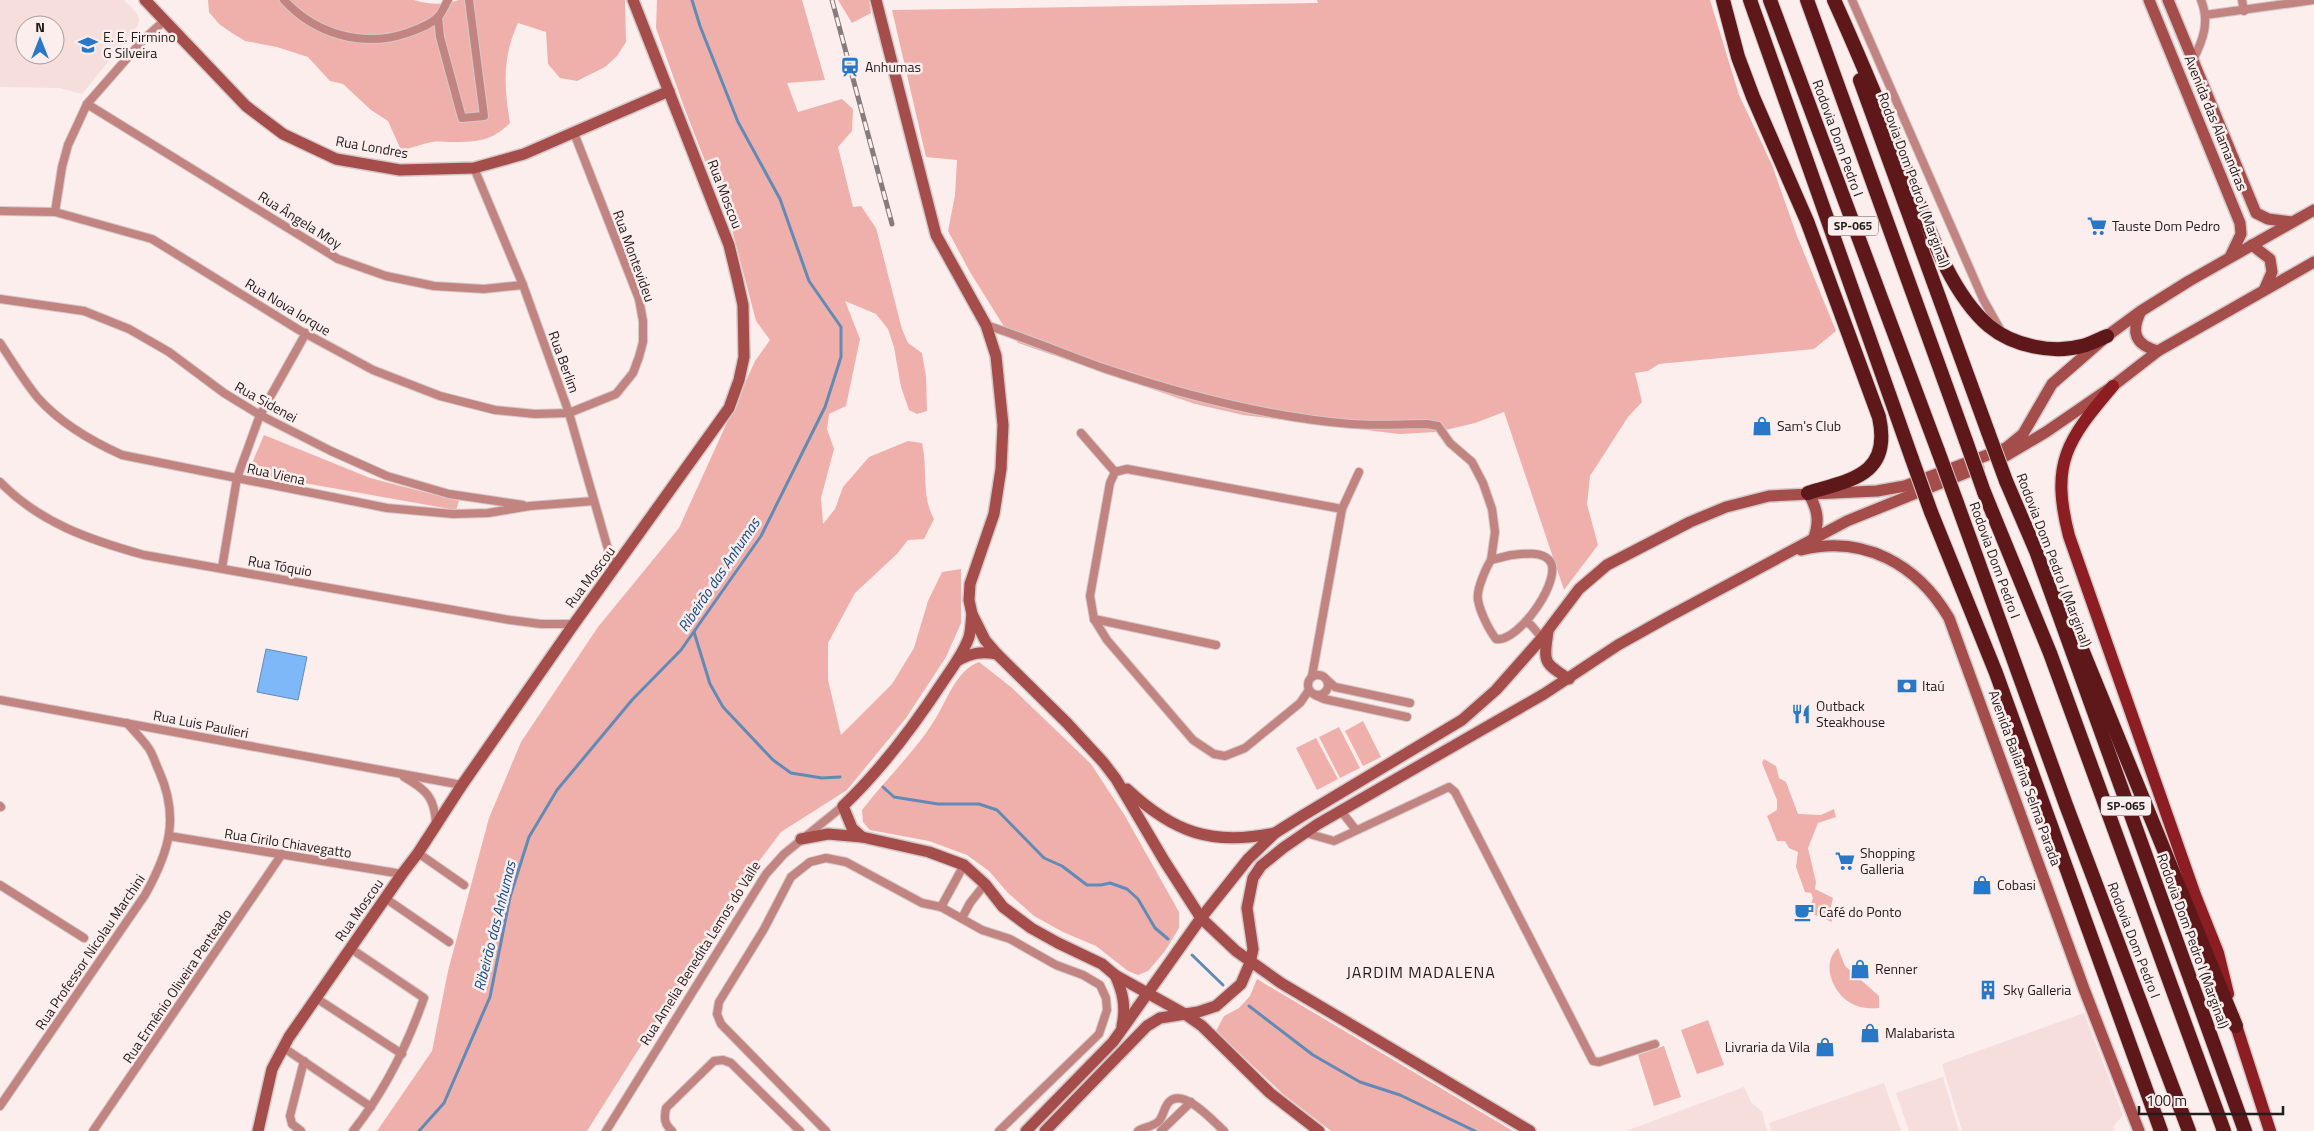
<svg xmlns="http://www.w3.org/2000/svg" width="2314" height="1131" viewBox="0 0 2314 1131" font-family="'Titillium Web',sans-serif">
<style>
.built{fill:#f5dedc;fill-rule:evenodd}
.green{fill:#efb0ab}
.water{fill:#7eb8f9;stroke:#628ab7}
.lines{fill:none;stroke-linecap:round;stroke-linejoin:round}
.stream{stroke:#628ab7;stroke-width:3}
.street-casing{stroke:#d5c8c8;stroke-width:10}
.secondary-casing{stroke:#d5c8c8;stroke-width:14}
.primary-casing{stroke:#d5c8c8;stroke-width:15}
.highway-casing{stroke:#d5c8c8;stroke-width:16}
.street{stroke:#c28480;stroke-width:8}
.secondary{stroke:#a54d4a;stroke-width:11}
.primary{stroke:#8c1d23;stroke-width:12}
.highway{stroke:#5f1819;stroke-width:14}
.rail-casing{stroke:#857c7b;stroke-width:5}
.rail{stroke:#fceeed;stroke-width:3;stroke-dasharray:9;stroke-linecap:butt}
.highway-bridge-casing{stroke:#d5c8c8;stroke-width:16;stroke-linecap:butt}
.highway-bridge{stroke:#5f1819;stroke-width:14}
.labels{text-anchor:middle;stroke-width:5;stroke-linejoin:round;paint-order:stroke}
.shield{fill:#fceeed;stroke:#635c5b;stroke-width:1}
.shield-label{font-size:12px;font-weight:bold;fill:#221d1d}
.poi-label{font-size:14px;fill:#221d1d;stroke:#fceeed;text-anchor:start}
.street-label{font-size:14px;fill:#221d1d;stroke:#fceeed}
.water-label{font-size:15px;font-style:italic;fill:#0e4b85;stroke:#fceeed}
.quarter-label{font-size:16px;letter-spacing:1px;fill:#221d1d;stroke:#fceeed}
</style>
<rect width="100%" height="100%" fill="#fceeed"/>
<g class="built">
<path d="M0,0H124L136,12L139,19L138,25L82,94L60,88L0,87ZM25,25H55V55H25Z"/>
<path d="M2084,1013L2123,1115L2113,1127L2115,1131H1962L1942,1064Z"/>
<path d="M1943,1077L1959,1131H1909L1896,1093Z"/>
<path d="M1884,1083L1901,1131H1771L1769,1123Z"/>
<path d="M1744,1087L1751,1102L1762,1112L1767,1131H1626Z"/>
</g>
<g class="green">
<path d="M208,0H414C431,5 442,5 459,0H625L626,42L617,56L605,67L577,81L560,78L548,64L546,32L518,23C502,58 504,86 510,123C492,141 477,142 452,142C446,142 438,141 432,142C422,144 412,148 401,150L388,121L371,110L343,84L330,81L308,57L277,47L245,41L232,33L219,24L209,12Z"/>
<path d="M657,0H802L825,80L787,83L798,112L842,99L853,109L852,131L838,147L853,207L861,206L876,228L902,329L908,343L922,353L926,377L927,411L917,414L909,410L901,387L894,347L888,329L876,314L845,301L860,339L846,406L829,414L827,429L834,449L821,498L823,524L835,509L843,487L869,457L908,441L922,443C928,468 921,497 934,519L924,539L908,540L897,554L855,593L828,643V680L841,735L892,684L914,648L928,601L942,572L961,569V623L946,657L906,718L847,790L781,832L750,873L587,1131H377L432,1051L448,971L489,818L521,742L598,627L679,528L755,361L770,340L756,321L733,233L684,107L656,28Z"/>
<path d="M838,0H869L871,13L852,23Z"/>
<path d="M1317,0H1710L1739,95L1772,165L1797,236L1836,331L1814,349L1659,364L1648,371L1635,373L1642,402L1628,417L1590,476L1587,504L1598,545L1564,590L1504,412L1475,423L1437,432L1399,434L1243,415L1195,404L1018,343L1003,325L970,272L948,231L955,195L957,160L926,157L892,10L1318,3Z"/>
<path d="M264,435L370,478L459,501L456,510L276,478L249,470Z"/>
<path d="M979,662L1011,687L1091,764L1125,816L1179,912V928L1165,951L1148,971L1138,975L1128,971L1096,946L1063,932L1034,916L1008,893L989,871L967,855L929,841L870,830L863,822L862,810C885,780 914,753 934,721C947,701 956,670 979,662Z"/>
<path d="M1363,721L1381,757L1363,766L1345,731Z"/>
<path d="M1339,727L1360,768L1340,778L1319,737Z"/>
<path d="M1316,738L1338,779L1317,790L1296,748Z"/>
<path d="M1764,759L1776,766L1779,778L1786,782L1798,814L1821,815L1834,809L1836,817L1818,823L1808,848L1816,882L1815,889L1833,898L1830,911L1832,922L1813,914L1810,907L1813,898L1811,893L1805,892L1796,867L1798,852L1789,848L1785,841H1777L1767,816L1777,810V800L1762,763Z"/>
<path d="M1838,948L1845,966L1879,996V1008C1869,1009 1858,1008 1849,1002C1832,991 1821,963 1838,948Z"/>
<path d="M1257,979L1513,1131H1331L1283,1094L1216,1031L1224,1016L1239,1008L1250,996Z"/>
<path d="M1708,1020L1724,1065L1697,1074L1681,1030Z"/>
<path d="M1664,1046L1681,1097L1654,1106L1638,1055Z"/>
</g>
<path class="water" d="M266,649L307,657L298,700L257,692Z"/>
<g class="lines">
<g class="stream">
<path d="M694,632L710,684L723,707L773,760L791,773L822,778L840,777"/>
<path d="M883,787L894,797L938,804H979L997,810L1044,858L1062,866L1087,885H1101L1110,883L1127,889L1138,899L1155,928L1168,939"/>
<path d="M1192,955L1223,985"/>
<path d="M1249,1006L1313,1055L1360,1082L1400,1095L1475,1131"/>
<path d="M419,1131L444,1103L490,997L510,897L529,837L557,790L632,700L681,650L761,536L825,407L841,357V327L809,281L780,199L738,122L700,26L692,0"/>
</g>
<defs>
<g id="street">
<path d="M284,0C315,34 363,48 407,33C418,29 430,25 438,17C442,13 445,5 448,0"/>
<path d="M1852,0L1983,299L2001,331"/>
<path d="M2242,0L2244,11"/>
<path d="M2205,15L2314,0"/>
<path d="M438,17L440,37L462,118L484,116L469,0"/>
<path d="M2193,60C2203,40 2210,22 2201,0"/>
<path d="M87,104L338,259L386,276L434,286L484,289L523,285"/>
<path d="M474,168L523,285L569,413L614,570"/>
<path d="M0,211L55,212L152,239L299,330L373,370L440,396L495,410L535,414L569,413L616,394L633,373L639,357L643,342V321L639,299L574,133"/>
<path d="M55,212L62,167L68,145L87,104L144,39L164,21"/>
<path d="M0,299L84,311L129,329L169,352L224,393L260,415L331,451L387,476L449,494L523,505"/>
<path d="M986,325C1026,338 1064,354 1103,368C1183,395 1266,417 1351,424C1376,426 1402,424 1427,424L1438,426L1450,443L1472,462L1483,483L1492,509L1495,532L1491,560"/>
<path d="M0,343C12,361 24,381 38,398C61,424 91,441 122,455L387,508L453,514L488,513L530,506L594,501"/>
<path d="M1081,433L1115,472"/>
<path d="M0,482C40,523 90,540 144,555L510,620L541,624H574"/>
<path d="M1342,509L1359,472"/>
<path d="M1511,555C1522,554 1541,551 1549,560C1565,576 1519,643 1496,639C1489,630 1480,612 1478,600C1476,590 1486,568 1491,560Z"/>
<path d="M222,568L237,478L260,415L306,333"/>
<path d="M1094,619L1216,645"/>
<path d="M1526,622L1531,625L1542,638"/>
<circle cx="1318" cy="685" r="10"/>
<path d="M1327,680L1335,687L1410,703"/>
<path d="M1309,690L1300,703L1245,748L1225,756L1214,754L1193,740L1107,640L1094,619L1090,596L1110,483L1115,472L1127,469L1342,509L1312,676"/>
<path d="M1315,695L1324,699L1407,717"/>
<path d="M0,700L462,785"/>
<path d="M404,777C427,790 435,798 436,825"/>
<path d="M0,806L1,807"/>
<path d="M1341,811L1356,830"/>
<path d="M1306,833L1334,841L1449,787L1455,792L1593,1061L1599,1062L1655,1044"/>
<path d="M169,836L402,874"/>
<path d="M418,853L464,885"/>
<path d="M0,885L84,938"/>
<path d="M385,898L449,942"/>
<path d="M941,907L964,865"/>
<path d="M962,918L970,903L985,884"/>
<path d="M350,948L424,998C407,1046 385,1091 353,1131"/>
<path d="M316,998L402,1054"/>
<path d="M284,1048L371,1107"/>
<path d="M0,1106L145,895C169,852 180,818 159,771C155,763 153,753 147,746C141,738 134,731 127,723"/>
<path d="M93,1131L282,854"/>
<path d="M301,1131L292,1124L290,1116L304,1061"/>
<path d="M606,1131L766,874L784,854L843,806"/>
<path d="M672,1131C664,1124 664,1118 666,1108L714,1061L723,1060L731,1063L800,1131"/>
<path d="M826,1131L721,1024L717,1014L719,1002L764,929L791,877L810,862L826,858L846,862L922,903L941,907L982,930L1010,939L1056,965L1083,975L1100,985L1106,998L1107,1010L1099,1034L999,1131"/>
<path d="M1138,1131C1144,1127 1153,1127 1159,1121C1164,1115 1164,1106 1170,1101C1185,1089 1213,1121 1224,1131"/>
<path d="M1161,1131L1191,1102"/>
</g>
<g id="secondary">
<path d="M145,0L246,106L283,134L336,159L400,170L474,168L524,154L669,91"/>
<path d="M876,0L936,235L986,325L996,356L1003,425L1001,469L994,514L970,584L969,600L972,614L985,640L997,654L1067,723L1103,762L1116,779L1165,862L1201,918L1236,951L1281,983L1530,1131"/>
<path d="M2149,0L2240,223L2241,234L2230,257"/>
<path d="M2168,0L2256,213L2268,219L2292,222"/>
<path d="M2252,245L2270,259L2272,272L2265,288"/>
<path d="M2140,313C2131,332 2135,345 2158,351"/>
<path d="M2002,458L2046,432L2113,386L2158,351L2314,262"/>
<path d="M1808,493C1818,509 1820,522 1813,540"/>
<path d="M1801,550C1864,534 1918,565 1949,618L2084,989L2139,1131"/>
<path d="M972,614C971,621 971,630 969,637C964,652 953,667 944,680C914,726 882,769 843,806L852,828L862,837L929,852L964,865L985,884L1003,907L1031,928L1058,943L1102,964L1115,975L1185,1014L1202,1026L1270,1093L1319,1131"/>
<path d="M1548,631C1544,662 1542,662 1569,679"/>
<path d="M957,661C971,653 981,651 997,654"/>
<path d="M1127,789C1174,833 1212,846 1275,833"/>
<path d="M801,839L828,834L862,837"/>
<path d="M1115,975C1123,992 1126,1007 1122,1026"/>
<path d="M258,1131L272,1069L289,1037L402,874L418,853L462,785L574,624L729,408L739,380L744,357L743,305L737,278L729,245L633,0"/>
<path d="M1026,1131L1113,1042L1201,918L1248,859L1275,833L1302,816L1462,720L1496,690L1542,638L1579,589L1607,565L1690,522L1726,507L1769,496L1877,491L1905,486L2006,448L2023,434L2052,384L2107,336L2141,311L2189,281L2314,210"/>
<path d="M1045,1131L1147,1026L1160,1018L1198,1012L1216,1006L1241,984L1250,963L1253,949L1247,908L1253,878L1261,866L1283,848L1318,824L1544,694L1618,645L1668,617L1847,521L1978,468"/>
</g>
<g id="primary">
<path d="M2113,386C2067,440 2050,463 2069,536L2195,895L2218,953L2228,994"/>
<path d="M2233,1016L2270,1131"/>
</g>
<g id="highway">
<path d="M1723,0L1738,57L1753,97L1807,221L1879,417C1892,475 1851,480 1808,493"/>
<path d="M1750,0L1912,459"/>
<path d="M1770,0L1938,451"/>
<path d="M1807,0L1966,441"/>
<path d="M1834,0C1858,53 1880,106 1902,160C1924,213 1945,288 1989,326C2013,346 2053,354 2082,346C2091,344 2099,339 2107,336"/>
<path d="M1860,80L1988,432"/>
<path d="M2006,481L2036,551L2245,1131"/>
<path d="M1984,492L2050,653L2224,1131"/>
<path d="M1957,503L2066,805L2189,1131"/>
<path d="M1931,512L1996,673L2161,1131"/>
<path d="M2061,598L2236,1026"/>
</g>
</defs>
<use href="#street" class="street-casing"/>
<use href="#secondary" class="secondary-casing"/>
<use href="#primary" class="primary-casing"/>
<use href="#highway" class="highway-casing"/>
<use href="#street" class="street"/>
<use href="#secondary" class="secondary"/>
<use href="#primary" class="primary"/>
<use href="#highway" class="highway"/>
<defs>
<path id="rail" d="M832,0L892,224"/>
</defs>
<use href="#rail" class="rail-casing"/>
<use href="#rail" class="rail"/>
<defs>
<g id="highway-bridge">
<path d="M1988,432L2006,481"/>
<path d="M1966,441L1984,492"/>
<path d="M1938,451L1957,503"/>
<path d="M1912,459L1931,512"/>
</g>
</defs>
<use href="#highway-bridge" class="highway-bridge-casing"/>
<use href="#highway-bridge" class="highway-bridge"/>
</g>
<defs>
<symbol id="school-bare" viewBox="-9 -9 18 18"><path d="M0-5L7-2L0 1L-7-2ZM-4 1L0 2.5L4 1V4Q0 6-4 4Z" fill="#2878c7" stroke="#fceeed" stroke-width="2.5" paint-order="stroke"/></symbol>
<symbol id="station-bare" viewBox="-9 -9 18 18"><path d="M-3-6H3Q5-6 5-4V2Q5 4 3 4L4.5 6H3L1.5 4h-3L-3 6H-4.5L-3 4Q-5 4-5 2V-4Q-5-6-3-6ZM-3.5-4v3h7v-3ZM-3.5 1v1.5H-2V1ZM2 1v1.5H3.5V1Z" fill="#2878c7" stroke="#fceeed" stroke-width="2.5" paint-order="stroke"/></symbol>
<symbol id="supermarket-bare" viewBox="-9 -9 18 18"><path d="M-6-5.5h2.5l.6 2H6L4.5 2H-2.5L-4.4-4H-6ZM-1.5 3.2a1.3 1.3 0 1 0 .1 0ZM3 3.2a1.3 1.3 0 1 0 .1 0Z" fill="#2878c7" stroke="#fceeed" stroke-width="2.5" paint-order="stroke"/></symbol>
<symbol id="shop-bare" viewBox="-9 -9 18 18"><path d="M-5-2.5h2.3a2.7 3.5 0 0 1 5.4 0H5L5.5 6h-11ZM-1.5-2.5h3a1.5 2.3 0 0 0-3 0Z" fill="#2878c7" stroke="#fceeed" stroke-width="2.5" paint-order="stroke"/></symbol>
<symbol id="bank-bare" viewBox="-9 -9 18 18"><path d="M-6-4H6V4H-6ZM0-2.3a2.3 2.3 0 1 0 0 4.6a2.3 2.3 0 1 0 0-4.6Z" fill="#2878c7" stroke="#fceeed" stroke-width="2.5" paint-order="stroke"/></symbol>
<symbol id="restaurant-bare" viewBox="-9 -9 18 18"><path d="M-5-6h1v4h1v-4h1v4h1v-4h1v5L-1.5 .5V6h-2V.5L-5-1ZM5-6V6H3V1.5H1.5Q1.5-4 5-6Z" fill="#2878c7" stroke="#fceeed" stroke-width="2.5" paint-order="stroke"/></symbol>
<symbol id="cafe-bare" viewBox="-9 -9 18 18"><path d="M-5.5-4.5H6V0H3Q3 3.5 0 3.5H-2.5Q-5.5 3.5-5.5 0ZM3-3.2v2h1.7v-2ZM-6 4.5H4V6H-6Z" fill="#2878c7" stroke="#fceeed" stroke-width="2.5" paint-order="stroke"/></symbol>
<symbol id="building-bare" viewBox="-9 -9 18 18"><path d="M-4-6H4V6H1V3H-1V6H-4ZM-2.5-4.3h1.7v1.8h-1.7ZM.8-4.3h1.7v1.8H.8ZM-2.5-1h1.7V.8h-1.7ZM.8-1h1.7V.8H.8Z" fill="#2878c7" stroke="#fceeed" stroke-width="2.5" paint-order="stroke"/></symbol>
</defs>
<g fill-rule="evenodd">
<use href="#school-bare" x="74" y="31" width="28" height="28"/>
<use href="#station-bare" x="836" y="53" width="28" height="28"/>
<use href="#supermarket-bare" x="2083" y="212" width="28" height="28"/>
<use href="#shop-bare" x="1748" y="412" width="28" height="28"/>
<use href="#bank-bare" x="1893" y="672" width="28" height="28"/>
<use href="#restaurant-bare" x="1787" y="700" width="28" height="28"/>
<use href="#supermarket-bare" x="1831" y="847" width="28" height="28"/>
<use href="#shop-bare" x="1968" y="871" width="28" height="28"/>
<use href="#cafe-bare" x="1790" y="898" width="28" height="28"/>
<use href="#shop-bare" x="1846" y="955" width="28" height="28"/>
<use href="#building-bare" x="1974" y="976" width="28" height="28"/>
<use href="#shop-bare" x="1856" y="1019" width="28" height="28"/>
<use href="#shop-bare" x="1811" y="1033" width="28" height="28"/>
</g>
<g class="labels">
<g class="shield">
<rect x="1828" y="216.5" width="50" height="19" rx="4"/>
<rect x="2101" y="796.5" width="50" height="19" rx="4"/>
</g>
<g class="shield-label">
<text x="1853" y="230">SP-065</text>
<text x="2126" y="810">SP-065</text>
</g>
<g class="poi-label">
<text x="103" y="42">E. E. Firmino<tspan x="103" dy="16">G Silveira</tspan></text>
<text x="865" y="72">Anhumas</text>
<text x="2112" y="231">Tauste Dom Pedro</text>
<text x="1777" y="431">Sam's Club</text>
<text x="1922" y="691">Itaú</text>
<text x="1816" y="711">Outback<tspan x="1816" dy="16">Steakhouse</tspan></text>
<text x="1860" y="858">Shopping<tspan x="1860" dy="16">Galleria</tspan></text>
<text x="1997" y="890">Cobasi</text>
<text x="1819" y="917">Café do Ponto</text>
<text x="1875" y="974">Renner</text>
<text x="2003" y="995">Sky Galleria</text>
<text x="1885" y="1038">Malabarista</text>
<text x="1810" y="1052" text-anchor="end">Livraria da Vila</text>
</g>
<g class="street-label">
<text transform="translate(2216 123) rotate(68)" y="5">Avenida das Alamandras</text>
<text transform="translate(1838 138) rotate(70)" y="5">Rodovia Dom Pedro I</text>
<text transform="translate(372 147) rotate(10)" y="5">Rua Londres</text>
<text transform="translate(1914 180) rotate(70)" y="5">Rodovia Dom Pedro I (Marginal)</text>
<text transform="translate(725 194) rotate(69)" y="5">Rua Moscou</text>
<text transform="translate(300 220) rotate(32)" y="5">Rua Ângela Moy</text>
<text transform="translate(634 256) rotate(70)" y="5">Rua Montevideu</text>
<text transform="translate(288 307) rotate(31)" y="5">Rua Nova Iorque</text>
<text transform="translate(564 362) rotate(70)" y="5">Rua Berlim</text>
<text transform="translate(266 402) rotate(29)" y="5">Rua Sidenei</text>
<text transform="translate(276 474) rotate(12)" y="5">Rua Viena</text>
<text transform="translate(1995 560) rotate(70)" y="5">Rodovia Dom Pedro I</text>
<text transform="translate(2054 560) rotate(69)" y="5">Rodovia Dom Pedro I (Marginal)</text>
<text transform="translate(280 566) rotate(10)" y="5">Rua Tóquio</text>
<text transform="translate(590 577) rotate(-53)" y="5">Rua Moscou</text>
<text transform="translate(201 724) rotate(11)" y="5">Rua Luis Paulieri</text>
<text transform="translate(2025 778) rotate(70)" y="5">Avenida Bailarina Selma Parada</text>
<text transform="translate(288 843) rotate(9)" y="5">Rua Cirilo Chiavegatto</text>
<text transform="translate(359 910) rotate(-55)" y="5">Rua Moscou</text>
<text transform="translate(2134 940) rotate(69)" y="5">Rodovia Dom Pedro I</text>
<text transform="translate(2193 941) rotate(70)" y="5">Rodovia Dom Pedro I (Marginal)</text>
<text transform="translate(90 952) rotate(-56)" y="5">Rua Professor Nicolau Marchini</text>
<text transform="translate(700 953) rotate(-58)" y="5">Rua Amelia Benedita Lemos do Valle</text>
<text transform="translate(177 986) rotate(-56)" y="5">Rua Ermênio Oliveira Penteado</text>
</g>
<g class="water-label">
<text transform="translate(719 575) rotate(-56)" y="5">Ribeirão das Anhumas</text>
<text transform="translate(495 926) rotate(-76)" y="5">Ribeirão das Anhumas</text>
</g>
<g class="quarter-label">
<text x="1421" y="978">JARDIM MADALENA</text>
</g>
</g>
<g transform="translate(40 40)"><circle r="24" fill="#fceeed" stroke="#a59a9a"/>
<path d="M0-4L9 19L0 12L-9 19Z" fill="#2878c7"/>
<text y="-8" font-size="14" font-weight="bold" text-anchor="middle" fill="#221d1d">N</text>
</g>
<path d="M2139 1106v8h144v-8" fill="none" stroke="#221d1d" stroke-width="2.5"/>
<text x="2146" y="1106" font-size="15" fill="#221d1d" stroke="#fceeed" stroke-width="4" paint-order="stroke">100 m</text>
</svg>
